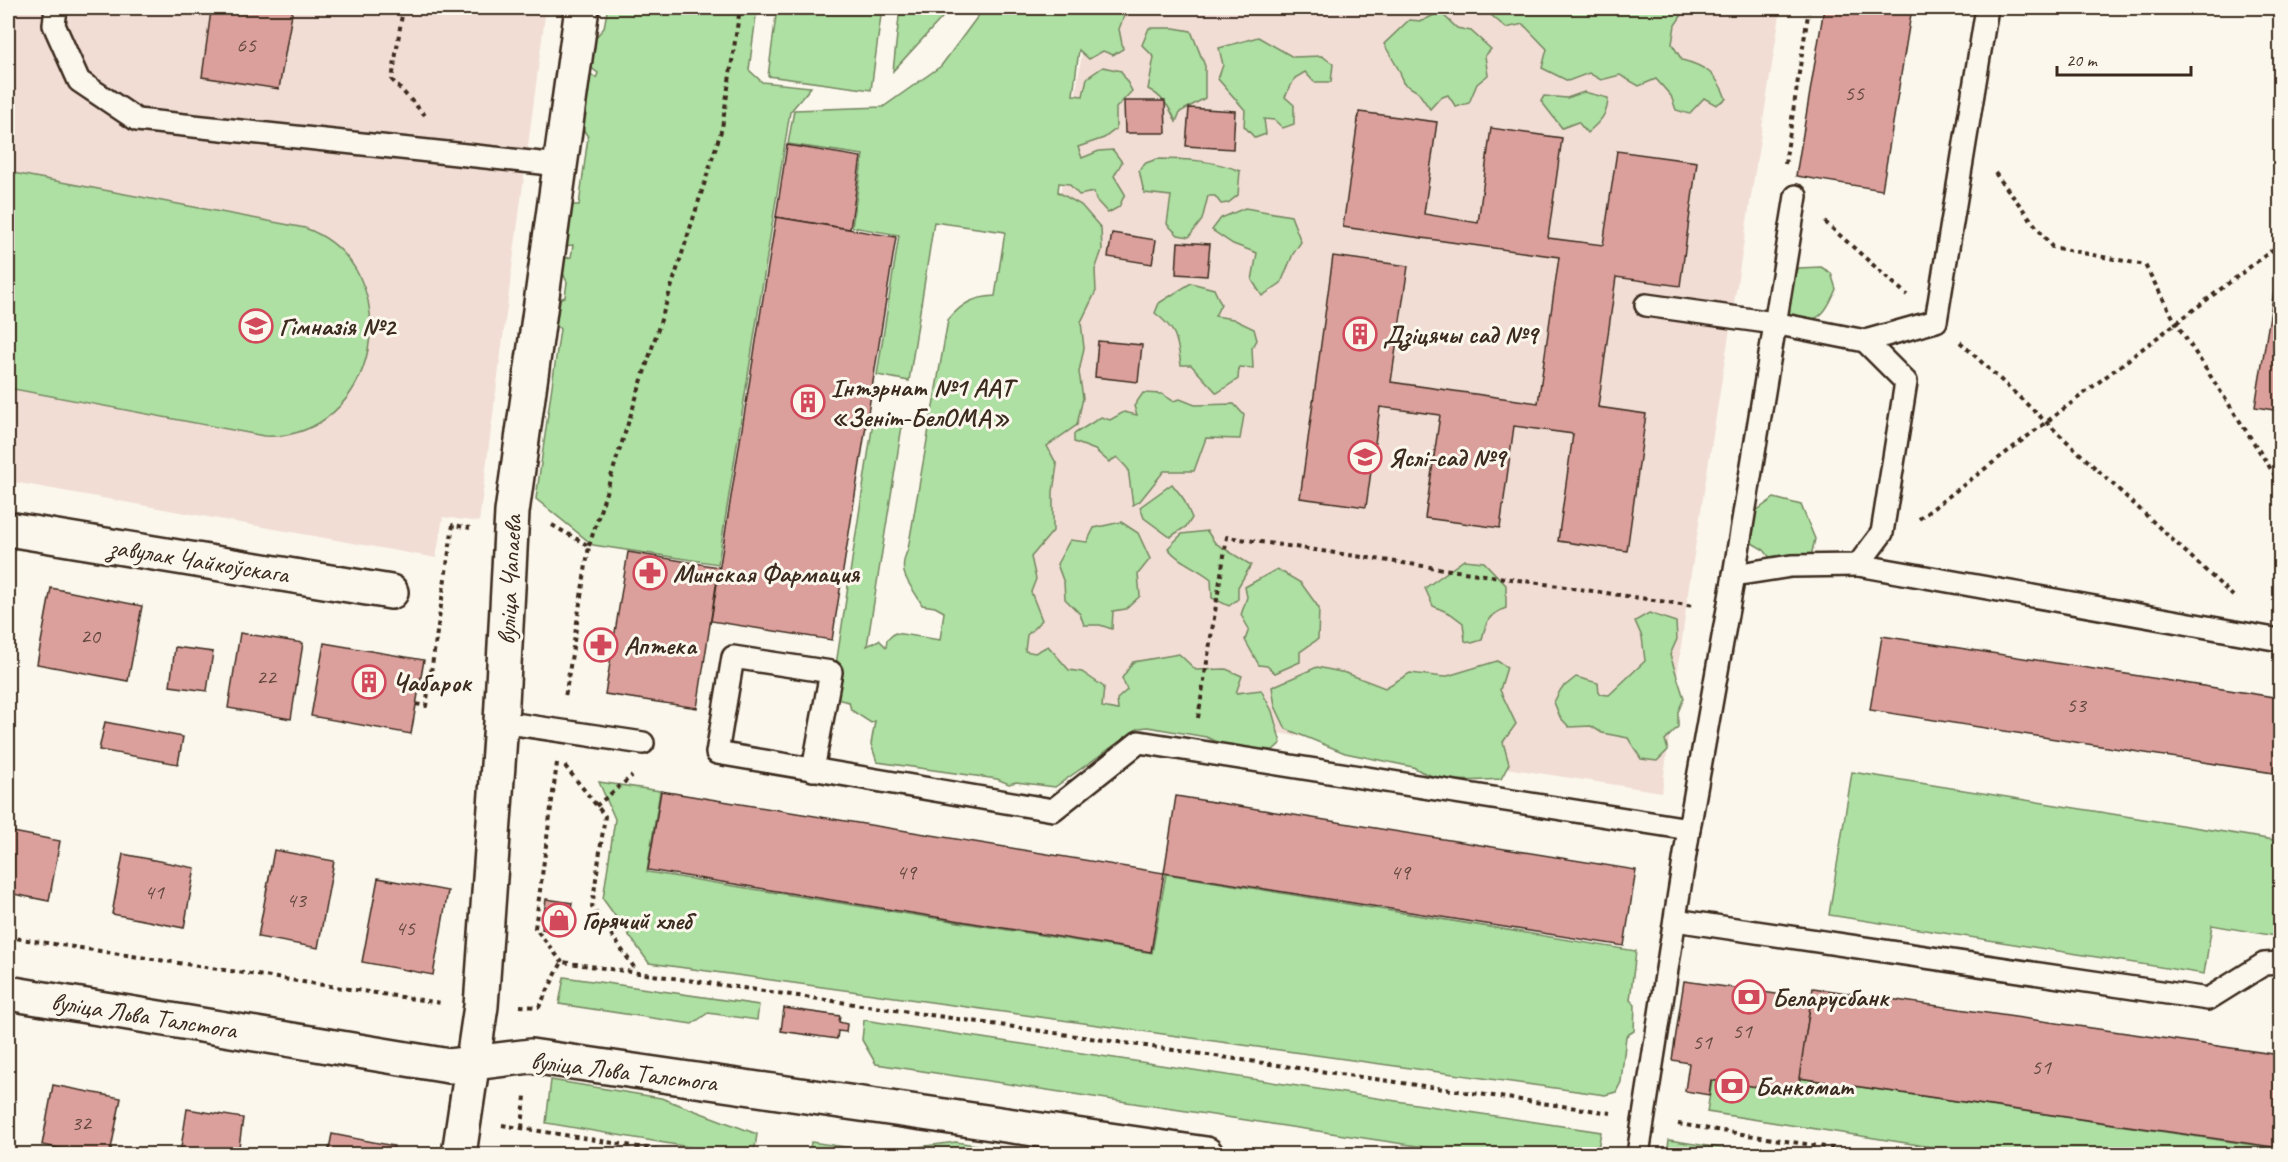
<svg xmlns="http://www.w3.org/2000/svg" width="2288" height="1162" viewBox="0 0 2288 1162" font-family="Caveat,sans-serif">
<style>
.built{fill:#f1ddd4}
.green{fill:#ade0a2;stroke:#748560;stroke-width:1.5}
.building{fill:#dba09c;stroke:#3b2a1e;stroke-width:1.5}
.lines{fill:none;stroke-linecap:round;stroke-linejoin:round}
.lane-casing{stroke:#3b2a1e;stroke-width:26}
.street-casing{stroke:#3b2a1e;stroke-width:38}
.secondary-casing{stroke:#3b2a1e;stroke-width:38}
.path{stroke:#3b2a1e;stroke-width:4;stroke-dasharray:4.5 4.5;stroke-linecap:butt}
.lane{stroke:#fbf7ec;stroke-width:21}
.street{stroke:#fbf7ec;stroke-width:33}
.secondary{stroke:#fbf7ec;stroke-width:33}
.labels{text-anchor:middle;stroke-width:6;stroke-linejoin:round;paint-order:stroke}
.number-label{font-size:22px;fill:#63483e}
.poi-label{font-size:26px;font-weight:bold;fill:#3b2a1e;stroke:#fbf7ec;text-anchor:start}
.street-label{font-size:26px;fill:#3b2a1e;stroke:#fbf7ec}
</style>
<rect width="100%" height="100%" fill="#fbf7ec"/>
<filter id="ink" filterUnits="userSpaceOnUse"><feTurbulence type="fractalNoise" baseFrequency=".0167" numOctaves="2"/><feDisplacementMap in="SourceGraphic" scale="12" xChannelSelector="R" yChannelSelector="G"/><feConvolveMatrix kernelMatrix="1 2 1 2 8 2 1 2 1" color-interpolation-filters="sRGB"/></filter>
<g filter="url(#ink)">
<g class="built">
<path d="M8,8H546L479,522L443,517L436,558L8,481Z"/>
<path d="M1089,8H1781L1689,586L1662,792L983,688Z"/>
</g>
<g class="green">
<path d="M603,8H757L749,70L762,82L811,87L790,112L718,564L593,545L536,499L560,329L554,323L558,299L565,297L567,282L559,264L561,259L571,257L573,245L563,246L555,238L569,227L562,218L567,205H579L588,137L577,119L583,68L596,78L598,73L583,62L584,50L604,28L607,11Z"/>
<path d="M777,8H882L871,90L768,76Z"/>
<path d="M900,8H951L893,71Z"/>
<path d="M984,8H1127L1119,29L1123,49L1113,55L1103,51L1089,59L1079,50L1073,95L1083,96L1087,78L1103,67L1121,71L1132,91L1116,108V129L1104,138L1078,147L1082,158L1099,151L1113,150L1122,162L1114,176L1125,194L1119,207L1108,213L1096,200L1094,192L1079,195L1069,184L1059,183L1058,192L1081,205L1101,228L1102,250L1095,270L1096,291L1081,322L1084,348L1079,372L1083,398L1077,425L1047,446L1057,465L1053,492V531L1031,557L1036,579L1031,592L1042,620L1027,635L1025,651L1035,653L1048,646L1069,670L1082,672L1104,687L1102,707L1118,710L1117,699L1127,690L1122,678L1133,662L1179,654L1196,670L1226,669L1242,676L1236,693L1261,690L1272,711L1281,743L1273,750L1229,747L1206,737L1148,727L1139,728L1055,787L1016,782L1009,784L997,779L877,762L871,744L875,721L871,723L851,710L849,702L831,698L873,422L902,426L867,646L879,640L886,647L887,640L895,633L940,640L944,612L935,607L922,605C910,582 896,575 908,549L948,320C962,303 974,297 995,296L1005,232L934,222L909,381L877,375L899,235L852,227L863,155L788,144L794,110L883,107L941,66Z"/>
<path d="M1483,8H1681L1684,12L1675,25L1672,44L1682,60C1706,66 1718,75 1726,99L1716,105L1704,98L1689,114L1676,110L1671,96L1656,79L1639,86L1620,75L1601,80L1589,73L1568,81L1542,68L1547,49L1523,24L1506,28Z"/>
<path d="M1440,12L1457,28L1471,31L1491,49L1485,56L1488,75L1477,84L1469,103L1456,107L1448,95L1440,98L1430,109L1418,92L1403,83L1400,72L1384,44L1409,20L1422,21Z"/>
<path d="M1149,28H1174L1191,31L1205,66V98L1180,112L1176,122C1170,107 1162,96 1148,89L1154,57L1142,45Z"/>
<path d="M1258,37L1293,57L1322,56L1333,64L1331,82H1314L1305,72L1295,78L1285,97L1294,105V124L1283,128L1274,120L1264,119L1266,134L1255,138L1244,126L1245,110L1218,79L1223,65L1219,48Z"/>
<path d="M1584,92L1608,98C1608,114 1600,122 1587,133L1578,122L1562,128L1541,101L1544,96L1567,98Z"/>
<path d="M1157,159C1186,159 1213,160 1240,171L1238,195L1228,203L1221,204L1215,196H1208L1202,220L1189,237L1178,235L1167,224L1171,196L1144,193L1139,170L1146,163Z"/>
<path d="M8,172L305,228C413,268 379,442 264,436L8,388Z"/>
<path d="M1245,208L1291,216L1301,242L1293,254L1281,283L1262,296L1252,280L1257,253L1233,244L1212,230L1221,218Z"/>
<path d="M1821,267L1831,273L1836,289C1824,317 1818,324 1786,320L1789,280L1798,268Z"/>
<path d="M1191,283L1214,289L1221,304L1215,316L1233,319L1254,329L1257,340L1252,348L1253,368L1239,367L1238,379L1217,393L1191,365H1181C1177,338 1177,330 1155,313L1159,303Z"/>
<path d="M1143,393L1162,394L1173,401L1180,399L1195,405L1234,404L1244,415L1240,439L1206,438L1194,471H1164L1140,501L1133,505L1128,469L1117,457L1109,462L1095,450L1074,442V434L1101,417L1110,420L1124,412L1137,415L1134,406Z"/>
<path d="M1172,484L1183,498L1192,518L1187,526L1170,537L1144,518L1140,507Z"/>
<path d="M1774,498L1801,505L1815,539L1811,556L1775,564L1764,550L1752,543L1756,511Z"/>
<path d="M1121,522L1138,533L1150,559L1138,574L1140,596L1126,609L1113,611L1112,629L1100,625H1084L1080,614L1065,599L1064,583L1057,564L1070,540L1087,542L1094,528Z"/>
<path d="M1207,531L1215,543L1251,565L1238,587V599L1229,606L1212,598L1211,579C1197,567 1179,563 1168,548L1182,534Z"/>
<path d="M1464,560L1484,562L1506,585V608C1488,615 1486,621 1482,640L1472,643L1465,641L1463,623L1451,614L1433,606L1425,588Z"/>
<path d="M1277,569L1301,583L1319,608L1318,639L1300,652V662L1275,673L1267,666L1259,665L1245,640L1249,629L1241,615L1247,597L1245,587Z"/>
<path d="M1649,613L1676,622L1677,639L1670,655L1684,698L1678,712V727L1665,740L1668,750L1657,761L1641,759L1628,738L1602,733L1591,726L1569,727L1560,717L1554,702L1561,689L1576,677L1598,683L1599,694L1609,695L1645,661L1642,637L1635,621Z"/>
<path d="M1497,661L1507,667L1500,690L1516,724L1503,742L1509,764L1501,779C1471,781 1439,784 1413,767L1345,753L1286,729L1275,706L1272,687L1317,667L1346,673L1385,688L1410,673L1444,677Z"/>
<path d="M1852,772L2280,841V900L2275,936L2212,925L2204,974L1829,915Z"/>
<path d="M599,782L660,791L647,872L1152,953L1166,874L1636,951L1630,1000L1635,1005L1634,1031L1626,1036L1621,1082L1616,1092L1605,1095L649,963L603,899L615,819Z"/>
<path d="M564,977L759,1005L757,1020L708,1013L692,1024L559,1004Z"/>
<path d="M864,1020L1601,1132L1597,1154H1470L876,1064L862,1040Z"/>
<path d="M1800,1078L2280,1149V1154H1977L1707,1112L1712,1081L1798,1093Z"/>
<path d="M551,1080L661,1098L757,1134L754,1154H730L546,1123Z"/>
<path d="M1669,1140L1758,1154H1667Z"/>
<path d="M811,1142L880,1152L956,1142L1034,1154H809Z"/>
</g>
<g class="building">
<path d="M187,8H293L279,89L202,77L211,11Z"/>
<path d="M1824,8H1912L1882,190L1796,176Z"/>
<path d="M1124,101H1165L1166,133H1125Z"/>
<path d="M1189,108L1235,111L1233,149L1186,146Z"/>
<path d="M1359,112L1437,122L1424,214L1478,223L1491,128L1562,138L1548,238L1603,245L1617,151L1697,162L1680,286L1616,277L1598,407L1646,414L1627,551L1558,541L1573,434L1514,426L1500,528L1425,518L1440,415L1380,407L1366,507L1300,498L1333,256L1408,266L1391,382L1538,403L1559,257L1343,227Z"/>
<path d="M787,145L861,157L850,229L776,217Z"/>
<path d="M776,217L896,237L832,640L711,621Z"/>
<path d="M1112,233L1156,240L1152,264L1108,257Z"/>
<path d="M1178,242L1210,244L1207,276L1176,274Z"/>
<path d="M2276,279L2280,280V411L2255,407Z"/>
<path d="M1098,341L1142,345L1138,382L1095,377Z"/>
<path d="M628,552L719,567L697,708L605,694Z"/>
<path d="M51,588L142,606L128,681L37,664Z"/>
<path d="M240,633L303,643L291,719L228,708Z"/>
<path d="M1882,636L2280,698V774L1870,710Z"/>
<path d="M324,643L424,660L411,734L311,716Z"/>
<path d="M175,647L213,652L207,691L170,686Z"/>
<path d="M105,722L183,737L178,764L99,750Z"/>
<path d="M661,791L1164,873L1151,952L648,870Z"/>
<path d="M1176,796L1636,870L1624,946L1164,873Z"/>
<path d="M8,831L60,841L49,901L8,893Z"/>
<path d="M274,850L334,861L318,948L258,937Z"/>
<path d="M123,854L195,868L184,928L112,914Z"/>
<path d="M378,878L448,891L433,975L362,962Z"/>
<path d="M546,899L572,903L568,933L542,929Z"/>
<path d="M1684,981L1811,999L1798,1093L1711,1080L1709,1095L1685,1091L1689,1063L1672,1060Z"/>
<path d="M1813,988L2280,1055V1148L1799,1078Z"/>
<path d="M784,1008L840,1016L839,1022L847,1024L846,1032L838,1031L837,1039L781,1031Z"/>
<path d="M53,1085L121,1098L110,1154H90L42,1145Z"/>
<path d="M187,1109L243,1118L238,1154H180Z"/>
<path d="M332,1134L394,1146L392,1154H328Z"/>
</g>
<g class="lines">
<defs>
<g id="lane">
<path d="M56,8L54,25L79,81L137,120L560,165"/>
<path d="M1646,305L1774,323L1865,341"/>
<path d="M1858,565L2280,640"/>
<path d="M1734,575L1791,566L1858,565L1882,533L1906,382L1865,341L1936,321L1987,8"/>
<path d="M501,722L643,743"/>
<path d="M813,770L831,672L733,657L717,753L1053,810L1139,742L1689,829"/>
<path d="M1675,920L2208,999L2264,964L2280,963"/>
<path d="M1638,1154L1689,829L1734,575L1796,196"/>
</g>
<path id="street" d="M8,529L391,592"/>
<g id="secondary">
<path d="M8,993L449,1066L531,1056L1206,1154"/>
<path d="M459,1154L481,1006L501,722L512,512L582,8"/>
</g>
</defs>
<use href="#lane" class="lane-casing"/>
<use href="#street" class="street-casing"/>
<use href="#secondary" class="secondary-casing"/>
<g class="path">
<path d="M403,8L392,80L425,115"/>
<path d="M1785,164L1809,8"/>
<path d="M1995,173L2052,247L2145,265L2176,323L2280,483"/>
<path d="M1825,222L1907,295"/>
<path d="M1960,342L2233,596"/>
<path d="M1919,519L2280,244"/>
<path d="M552,525L589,546L565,698"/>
<path d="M589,546L722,128L740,8"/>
<path d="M416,704L426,706L453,525L470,528"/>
<path d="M1198,718L1227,537L1694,606"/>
<path d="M557,763L535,928L562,962"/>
<path d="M565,766L605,816L592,907L636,970"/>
<path d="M596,806L632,776"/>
<path d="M8,937L441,1003"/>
<path d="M520,1006L539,1007L562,962L1611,1113"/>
<path d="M1678,1124L1869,1154"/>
<path d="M502,1125L682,1154"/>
<path d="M522,1128L525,1096"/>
</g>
<use href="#lane" class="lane"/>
<use href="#street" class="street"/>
<use href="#secondary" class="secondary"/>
</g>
</g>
<defs>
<symbol id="school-ring" viewBox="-11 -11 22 22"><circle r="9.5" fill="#fbf7ec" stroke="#d1495b" stroke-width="1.5"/><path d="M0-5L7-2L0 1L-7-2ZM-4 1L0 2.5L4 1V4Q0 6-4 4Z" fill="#d1495b"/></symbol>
<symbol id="building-ring" viewBox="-11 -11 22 22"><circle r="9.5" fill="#fbf7ec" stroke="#d1495b" stroke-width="1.5"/><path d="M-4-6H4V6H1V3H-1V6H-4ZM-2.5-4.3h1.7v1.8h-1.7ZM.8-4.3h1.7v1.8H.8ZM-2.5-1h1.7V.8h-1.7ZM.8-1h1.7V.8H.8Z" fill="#d1495b"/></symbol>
<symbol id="pharmacy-ring" viewBox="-11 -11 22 22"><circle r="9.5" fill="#fbf7ec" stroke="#d1495b" stroke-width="1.5"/><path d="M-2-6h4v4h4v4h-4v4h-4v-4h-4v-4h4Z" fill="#d1495b"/></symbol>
<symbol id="shop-ring" viewBox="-11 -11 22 22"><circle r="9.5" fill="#fbf7ec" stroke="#d1495b" stroke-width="1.5"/><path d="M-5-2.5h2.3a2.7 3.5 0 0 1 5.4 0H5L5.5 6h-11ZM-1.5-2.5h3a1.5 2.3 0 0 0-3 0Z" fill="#d1495b"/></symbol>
<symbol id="bank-ring" viewBox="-11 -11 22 22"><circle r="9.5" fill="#fbf7ec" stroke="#d1495b" stroke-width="1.5"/><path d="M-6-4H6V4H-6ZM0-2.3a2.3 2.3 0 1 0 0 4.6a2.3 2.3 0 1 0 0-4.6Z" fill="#d1495b"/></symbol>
</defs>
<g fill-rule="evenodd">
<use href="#school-ring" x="237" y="307" width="38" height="38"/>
<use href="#building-ring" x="1341" y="315" width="38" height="38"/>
<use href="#building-ring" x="789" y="383" width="38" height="38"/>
<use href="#school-ring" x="1346" y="438" width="38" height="38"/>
<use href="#pharmacy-ring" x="631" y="554" width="38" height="38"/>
<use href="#pharmacy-ring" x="582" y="626" width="38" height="38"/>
<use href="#building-ring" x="350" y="663" width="38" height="38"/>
<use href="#shop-ring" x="540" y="901" width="38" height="38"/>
<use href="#bank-ring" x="1730" y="978" width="38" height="38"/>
<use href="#bank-ring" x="1713" y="1067" width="38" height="38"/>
</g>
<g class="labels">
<g class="number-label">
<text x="246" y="52">65</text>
<text x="1854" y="100">55</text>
<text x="90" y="643">20</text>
<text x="266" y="684">22</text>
<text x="2076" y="712">53</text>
<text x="906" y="879">49</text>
<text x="1400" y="879">49</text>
<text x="154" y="899">41</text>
<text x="296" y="907">43</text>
<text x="405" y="935">45</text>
<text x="1742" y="1038">51</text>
<text x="1702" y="1049">51</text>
<text x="2041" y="1074">51</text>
<text x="81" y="1130">32</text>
</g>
<g class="poi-label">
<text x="279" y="335">Гімназія №2</text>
<text x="1383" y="343">Дзіцячы сад №9</text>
<text x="831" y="396">Інтэрнат №1 ААТ<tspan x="831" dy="30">«Зеніт-БелОМА»</tspan></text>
<text x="1388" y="466">Яслі-сад №9</text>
<text x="673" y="582">Минская Фармация</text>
<text x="624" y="654">Аптека</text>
<text x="392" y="691">Чабарок</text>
<text x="582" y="929">Горячий хлеб</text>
<text x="1772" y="1006">Беларусбанк</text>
<text x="1755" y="1095">Банкомат</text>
</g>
<g class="street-label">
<text transform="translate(199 560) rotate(9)" y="9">завулак Чайкоўскага</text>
<text transform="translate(509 580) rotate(-87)" y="9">вуліца Чапаева</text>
<text transform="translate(144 1015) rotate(9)" y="9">вуліца Льва Талстога</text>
<text transform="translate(624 1071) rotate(7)" y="9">вуліца Льва Талстога</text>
</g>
</g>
<rect width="2288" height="1162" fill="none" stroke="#fbf7ec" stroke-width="30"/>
<rect x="15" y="15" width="2258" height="1132" fill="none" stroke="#3b2a1e" stroke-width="2" filter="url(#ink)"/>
<path d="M2057 66v9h134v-9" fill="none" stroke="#3b2a1e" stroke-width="3"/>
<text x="2066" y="66" font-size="18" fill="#3b2a1e" stroke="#fbf7ec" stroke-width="4.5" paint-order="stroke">20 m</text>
</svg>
